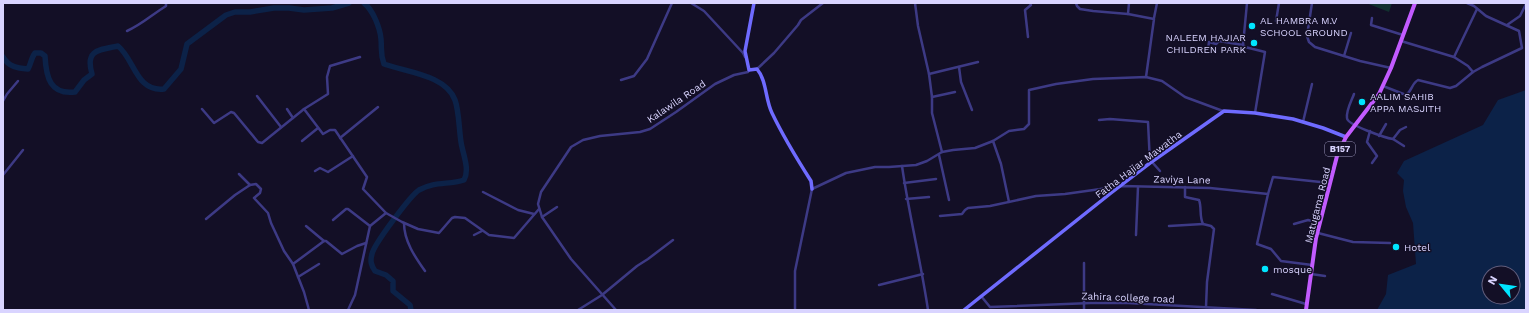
<svg xmlns="http://www.w3.org/2000/svg" width="1529" height="313" viewBox="0 0 1529 313" font-family="'Work Sans',sans-serif">
<style>
.green{fill:#12302f}
.water{fill:#0c2248;fill-rule:evenodd}
.lines{fill:none;stroke-linecap:round;stroke-linejoin:round}
.river{stroke:#0c2248;stroke-width:5.5}
.street{stroke:#3d3a85;stroke-width:2.5}
.secondary{stroke:#6f6bff;stroke-width:3.5}
.primary{stroke:#c25bff;stroke-width:4}
.poi-dot{fill:#00e5ff;stroke:#130f26;stroke-width:1.5}
.labels{text-anchor:middle;stroke-width:3;stroke-linejoin:round;paint-order:stroke}
.shield{fill:#130f26;stroke:#9e99be;stroke-width:1}
.shield-label{font-size:9px;font-weight:bold;fill:#d9d4ff}
.poi-label{font-size:10px;fill:#d9d4ff;stroke:#130f26;text-anchor:start}
.street-label{font-size:10px;fill:#d9d4ff;stroke:#130f26}
</style>
<rect width="100%" height="100%" fill="#130f26"/>
<path class="green" d="M1366,3H1392L1389,12Z"/>
<path class="water" d="M1526,90V310H1377L1386,294L1388,275L1416,264L1413,223L1406,207L1403,191L1404,180L1397,173L1404,161L1483,125L1498,100ZM1489,273H1513V297H1489Z"/>
<g class="lines">
<g class="river">
<path d="M364,3C373,10 380,28 381,39C382,50 380,53 384,64C406,72 446,75 455,100C459,111 459,129 461,142C463,155 470,169 464,180C449,185 435,181 419,190C411,195 374,244 372,254C370,261 371,265 375,271L386,275L393,281V291L410,305L411,310"/>
<path d="M3,57C9,67 17,68 28,69C31,64 31,58 35,53H41L45,56C46,77 50,95 75,92L84,80L92,74C85,50 98,50 118,46C135,60 136,92 164,89L181,69L187,44L226,15L235,12H250L274,8H289L304,10L332,8L349,3"/>
</g>
<g class="street">
<path d="M691,3L704,11L743,53L745,57"/>
<path d="M915,3L918,26L929,74L932,97V113L942,152"/>
<path d="M1076,3L1077,6L1080,9L1093,11L1128,14L1154,19L1146,77"/>
<path d="M1247,3L1243,45L1245,47L1265,52L1255,113"/>
<path d="M1312,3L1307,36L1309,42L1315,47L1360,61L1391,68"/>
<path d="M1128,14L1129,3"/>
<path d="M1154,18L1157,3"/>
<path d="M1372,18L1371,25L1403,35"/>
<path d="M1276,21L1279,3"/>
<path d="M1507,25L1520,16L1526,4"/>
<path d="M127,31C141,25 153,14 166,6V3"/>
<path d="M1028,37L1025,10L1031,5L1030,3"/>
<path d="M1401,41L1454,57L1477,9"/>
<path d="M1208,49L1209,42L1216,44L1219,41L1243,45"/>
<path d="M1344,56L1351,33"/>
<path d="M1454,57L1468,66L1473,72"/>
<path d="M959,67L961,82L972,110"/>
<path d="M757,69L774,53L798,25L801,20L823,3"/>
<path d="M929,74L978,62"/>
<path d="M621,80L634,76L647,59L672,3"/>
<path d="M1383,86L1406,95C1412,91 1412,83 1418,80L1450,88L1456,86L1473,72L1482,67L1522,48L1519,31L1486,16L1474,6L1467,3"/>
<path d="M1354,94C1352,100 1346,110 1347,118C1347,125 1386,138 1393,139L1400,130L1406,127"/>
<path d="M257,96L281,127"/>
<path d="M932,97L955,92"/>
<path d="M3,101L7,94L18,81"/>
<path d="M202,109L214,123L231,112L234,113L258,142L262,143L304,109L328,94L327,77L330,66L360,57"/>
<path d="M287,109L293,118"/>
<path d="M304,109L323,134L330,130H335L367,177L363,189L386,213"/>
<path d="M1099,120L1110,119L1148,122L1150,163"/>
<path d="M1303,122L1312,84"/>
<path d="M1370,131L1367,142L1377,156L1372,163"/>
<path d="M1379,136L1386,124"/>
<path d="M340,138L378,107"/>
<path d="M1393,139L1404,146"/>
<path d="M302,141L318,128"/>
<path d="M993,141L1001,164L1009,202"/>
<path d="M939,155L949,200"/>
<path d="M1152,162L1160,171"/>
<path d="M902,166C909,215 921,262 928,310"/>
<path d="M315,171L320,168L328,172L353,156"/>
<path d="M239,174L250,185L256,184L261,189L260,193L254,198L268,213L271,223L284,251L293,264L324,241H326L342,254L357,246L366,243"/>
<path d="M3,175L23,150"/>
<path d="M904,183L936,179"/>
<path d="M1185,187V197L1199,200C1202,208 1199,216 1203,224L1211,226L1214,229L1207,282L1206,307"/>
<path d="M483,192L518,210L534,214"/>
<path d="M1268,194L1273,177L1330,183"/>
<path d="M906,199L929,197"/>
<path d="M940,216L962,214L965,210L968,208L990,206L1036,196L1065,194L1122,186L1210,188L1268,194L1257,244L1271,249L1281,261L1312,265"/>
<path d="M542,217L557,207"/>
<path d="M206,219L235,195L250,185"/>
<path d="M333,220L346,209H348L370,226"/>
<path d="M404,223C404,241 415,257 425,271"/>
<path d="M1294,224L1308,220L1320,223"/>
<path d="M306,226L324,241"/>
<path d="M1169,226L1203,224"/>
<path d="M1318,233L1353,242L1390,243"/>
<path d="M474,235L482,231"/>
<path d="M1136,235L1138,187"/>
<path d="M293,264L304,292L309,310"/>
<path d="M1311,274L1325,276"/>
<path d="M298,277L319,264"/>
<path d="M879,285L923,274"/>
<path d="M1272,294L1306,304"/>
<path d="M981,296L990,307L1091,303H1128L1256,310"/>
<path d="M348,310L355,295L370,226L386,213L402,222L418,229L439,233L452,218L455,217L465,218L489,235L514,238L539,209"/>
<path d="M578,310L602,295L637,266L648,259L673,240"/>
<path d="M616,310L571,259L542,217L538,204L541,192L571,147L583,140L600,136L640,132L650,129L676,112L715,84L734,75L748,72L749,70"/>
<path d="M795,310V271L812,189L846,173L875,167H889L916,165L927,161L942,152L953,150L975,148L993,141L1009,131L1024,129L1029,124V90L1056,84L1093,79L1146,77L1162,81L1185,97L1223,111"/>
<path d="M1084,310V263"/>
</g>
<g class="secondary">
<path d="M754,3L745,51L749,70L757,69C767,81 765,99 772,113C783,136 797,159 811,181L812,189"/>
<path d="M964,310L1111,193L1150,163L1224,111L1255,113L1293,119L1323,128L1346,137"/>
</g>
<path class="primary" d="M1306,310L1316,238L1337,156L1346,137L1379,94L1391,68L1415,3"/>
</g>
<g class="poi-dot">
<circle cx="1252" cy="26" r="4"/>
<circle cx="1254" cy="43" r="4"/>
<circle cx="1362" cy="102" r="4"/>
<circle cx="1396" cy="247" r="4"/>
<circle cx="1265" cy="269" r="4"/>
</g>
<g class="labels">
<rect class="shield" x="1325" y="142" width="30" height="14" rx="3"/>
<g class="shield-label">
<text x="1340" y="152">B157</text>
</g>
<g class="poi-label">
<text x="1260" y="24">AL HAMBRA M.V<tspan x="1260" dy="12">SCHOOL GROUND</tspan></text>
<text x="1246" y="41" text-anchor="end">NALEEM HAJIAR<tspan x="1246" dy="12">CHILDREN PARK</tspan></text>
<text x="1370" y="100">AALIM SAHIB<tspan x="1370" dy="12">APPA MASJITH</tspan></text>
<text x="1404" y="251">Hotel</text>
<text x="1273" y="273">mosque</text>
</g>
<g class="street-label">
<text transform="translate(676 101) rotate(-34)" y="4">Kalawila Road</text>
<text transform="translate(1138 164) rotate(-37)" y="4">Fatha Hajiar Mawatha</text>
<text transform="translate(1182 179) rotate(1)" y="4">Zaviya Lane</text>
<text transform="translate(1317 205) rotate(-76)" y="4">Matugama Road</text>
<text transform="translate(1128 297) rotate(2)" y="4">Zahira college road</text>
</g>
</g>
<rect width="1529" height="313" fill="none" stroke="#d9d4ff" stroke-width="8"/>
<g transform="translate(1501 285) rotate(299)"><circle r="19" fill="#130f26" stroke="#625e7d"/>
<path d="M0-3L7 15L0 10L-7 15Z" fill="#00e5ff"/>
<text y="-6" font-size="11" font-weight="bold" text-anchor="middle" fill="#d9d4ff">N</text>
</g>
</svg>
